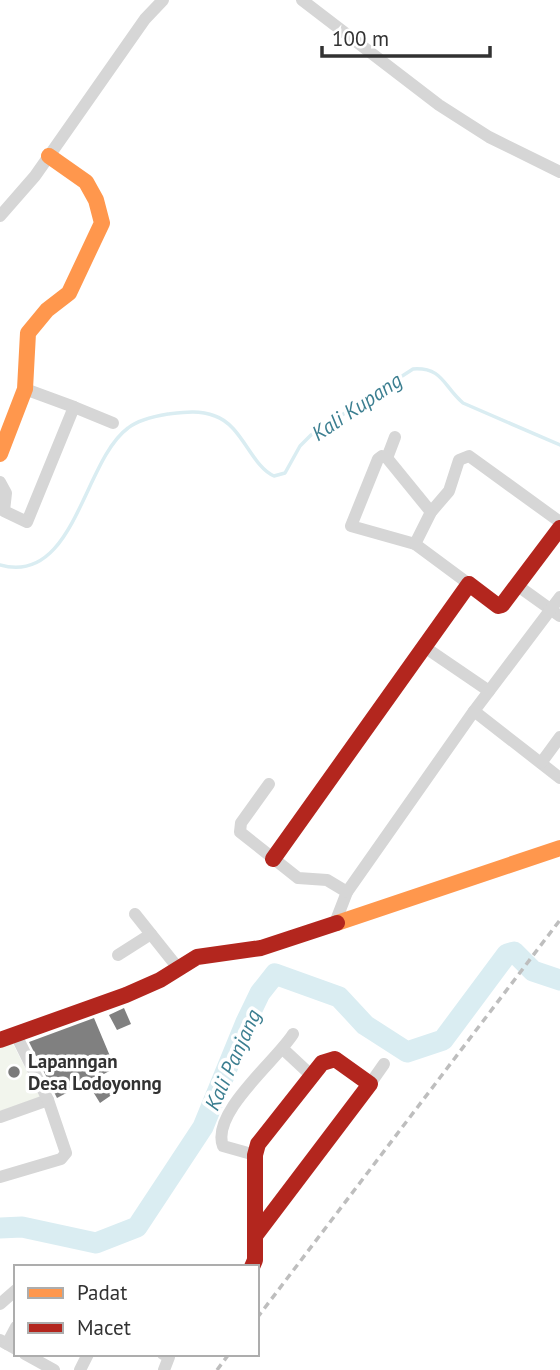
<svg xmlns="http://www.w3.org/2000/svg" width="560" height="1370" viewBox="0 0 560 1370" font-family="'PT Sans',sans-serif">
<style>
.green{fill:#f2f5ed}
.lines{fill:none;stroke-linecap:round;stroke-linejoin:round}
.stream{stroke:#daedf2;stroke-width:3.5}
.river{stroke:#daedf2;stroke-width:21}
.building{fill:#808080}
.street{stroke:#d6d6d6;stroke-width:12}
.slow{stroke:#ff974d;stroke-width:16}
.jam{stroke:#b3261e;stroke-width:16}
.rail{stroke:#bebebe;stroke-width:3.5;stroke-dasharray:7 5;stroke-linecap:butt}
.poi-dot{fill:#7a7a7a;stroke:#fff;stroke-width:2.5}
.labels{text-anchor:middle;stroke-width:7;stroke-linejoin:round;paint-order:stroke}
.poi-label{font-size:19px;font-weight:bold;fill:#323232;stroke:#fff;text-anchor:start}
.water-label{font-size:21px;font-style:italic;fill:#3b7e90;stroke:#fff}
</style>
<rect width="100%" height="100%" fill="#fff"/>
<path class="green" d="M12,1042L41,1099L0,1111V1046Z"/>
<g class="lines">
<path class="stream" d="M0,565C75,586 83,461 128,428C138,420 156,416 168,414C185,412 199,410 215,416C242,425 251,466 274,476L285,473L300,446L311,435L413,369C443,367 443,386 463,403L560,445"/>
<path class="river" d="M0,1228L22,1227L96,1243L137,1227L203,1127L246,1022L260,993L275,974L339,997L365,1025L407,1052L443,1040L507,954L514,952L533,971L560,980"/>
</g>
<g class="building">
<path d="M124,1008L131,1024L117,1030L109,1015Z"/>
<path d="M94,1018L115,1068L102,1075L113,1094L100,1103L87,1082L57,1098L29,1042Z"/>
</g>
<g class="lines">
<g class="street">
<path d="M302,0L439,105L489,137L560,172"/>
<path d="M0,216L35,176L145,19L163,0"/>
<path d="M74,407L113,423"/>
<path d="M387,458L395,437"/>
<path d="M0,482L6,493L4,511L27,522L74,407L25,389"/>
<path d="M415,544L351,526L378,459L382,456L387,458L431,512"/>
<path d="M469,584L415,544L431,512L449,491L459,460L469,456L560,522"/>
<path d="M518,586L560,616"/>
<path d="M423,646L489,691"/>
<path d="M474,711L560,778"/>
<path d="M541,763L560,737"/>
<path d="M269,784L241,823L240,832L298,878L327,880L347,892L335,923"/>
<path d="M347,892L474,711L560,597"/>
<path d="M135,914L178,968"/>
<path d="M118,955L151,934"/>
<path d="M283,1049L312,1076"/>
<path d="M370,1084L384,1064"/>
<path d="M0,1117L48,1100"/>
<path d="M255,1155L223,1146C210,1113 278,1059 293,1034"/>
<path d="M0,1177L61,1159L66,1153L48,1100L16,1035"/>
<path d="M0,1304L16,1290"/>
<path d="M0,1340L16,1349"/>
<path d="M7,1344L16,1327"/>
<path d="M25,1354L54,1370"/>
<path d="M163,1354L169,1357L164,1370"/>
<path d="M80,1370L88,1354"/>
</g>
<g class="slow">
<path d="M0,454L25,389L28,333L47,310L69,293L102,223L96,200L86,182L49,156"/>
<path d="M337,923L560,848"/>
</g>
<g class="jam">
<path d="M273,859L469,584L498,606L502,605L560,528"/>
<path d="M0,1040L126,995L160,980L197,957L261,948L337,923"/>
<path d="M252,1267L255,1260V1155L258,1144L322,1063L335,1059L370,1084L255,1236"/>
</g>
<g class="rail">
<path d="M257,1318L560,920"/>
<path d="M217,1370L229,1354"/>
</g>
</g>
<circle class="poi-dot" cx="14" cy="1072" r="7"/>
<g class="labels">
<g class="poi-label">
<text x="28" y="1068">Lapanngan<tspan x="28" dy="22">Desa Lodoyonng</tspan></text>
</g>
<g class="water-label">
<text transform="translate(357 407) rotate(-34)" y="7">Kali Kupang</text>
<text transform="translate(233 1060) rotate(-66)" y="7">Kali Panjang</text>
</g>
</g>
<rect x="14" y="1265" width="245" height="91" fill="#ffffff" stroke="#adadad" stroke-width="2"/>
<rect x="28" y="1288" width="35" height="10" fill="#ff974d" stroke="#adadad" stroke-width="2"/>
<text x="77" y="1300" font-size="21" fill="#323232">Padat</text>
<rect x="28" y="1323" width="35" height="10" fill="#b3261e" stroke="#adadad" stroke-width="2"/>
<text x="77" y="1335" font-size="21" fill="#323232">Macet</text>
<path d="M322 46v10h168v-10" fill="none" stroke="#323232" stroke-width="3.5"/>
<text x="332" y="46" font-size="21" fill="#323232" stroke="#ffffff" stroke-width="5" paint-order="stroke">100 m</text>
</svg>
